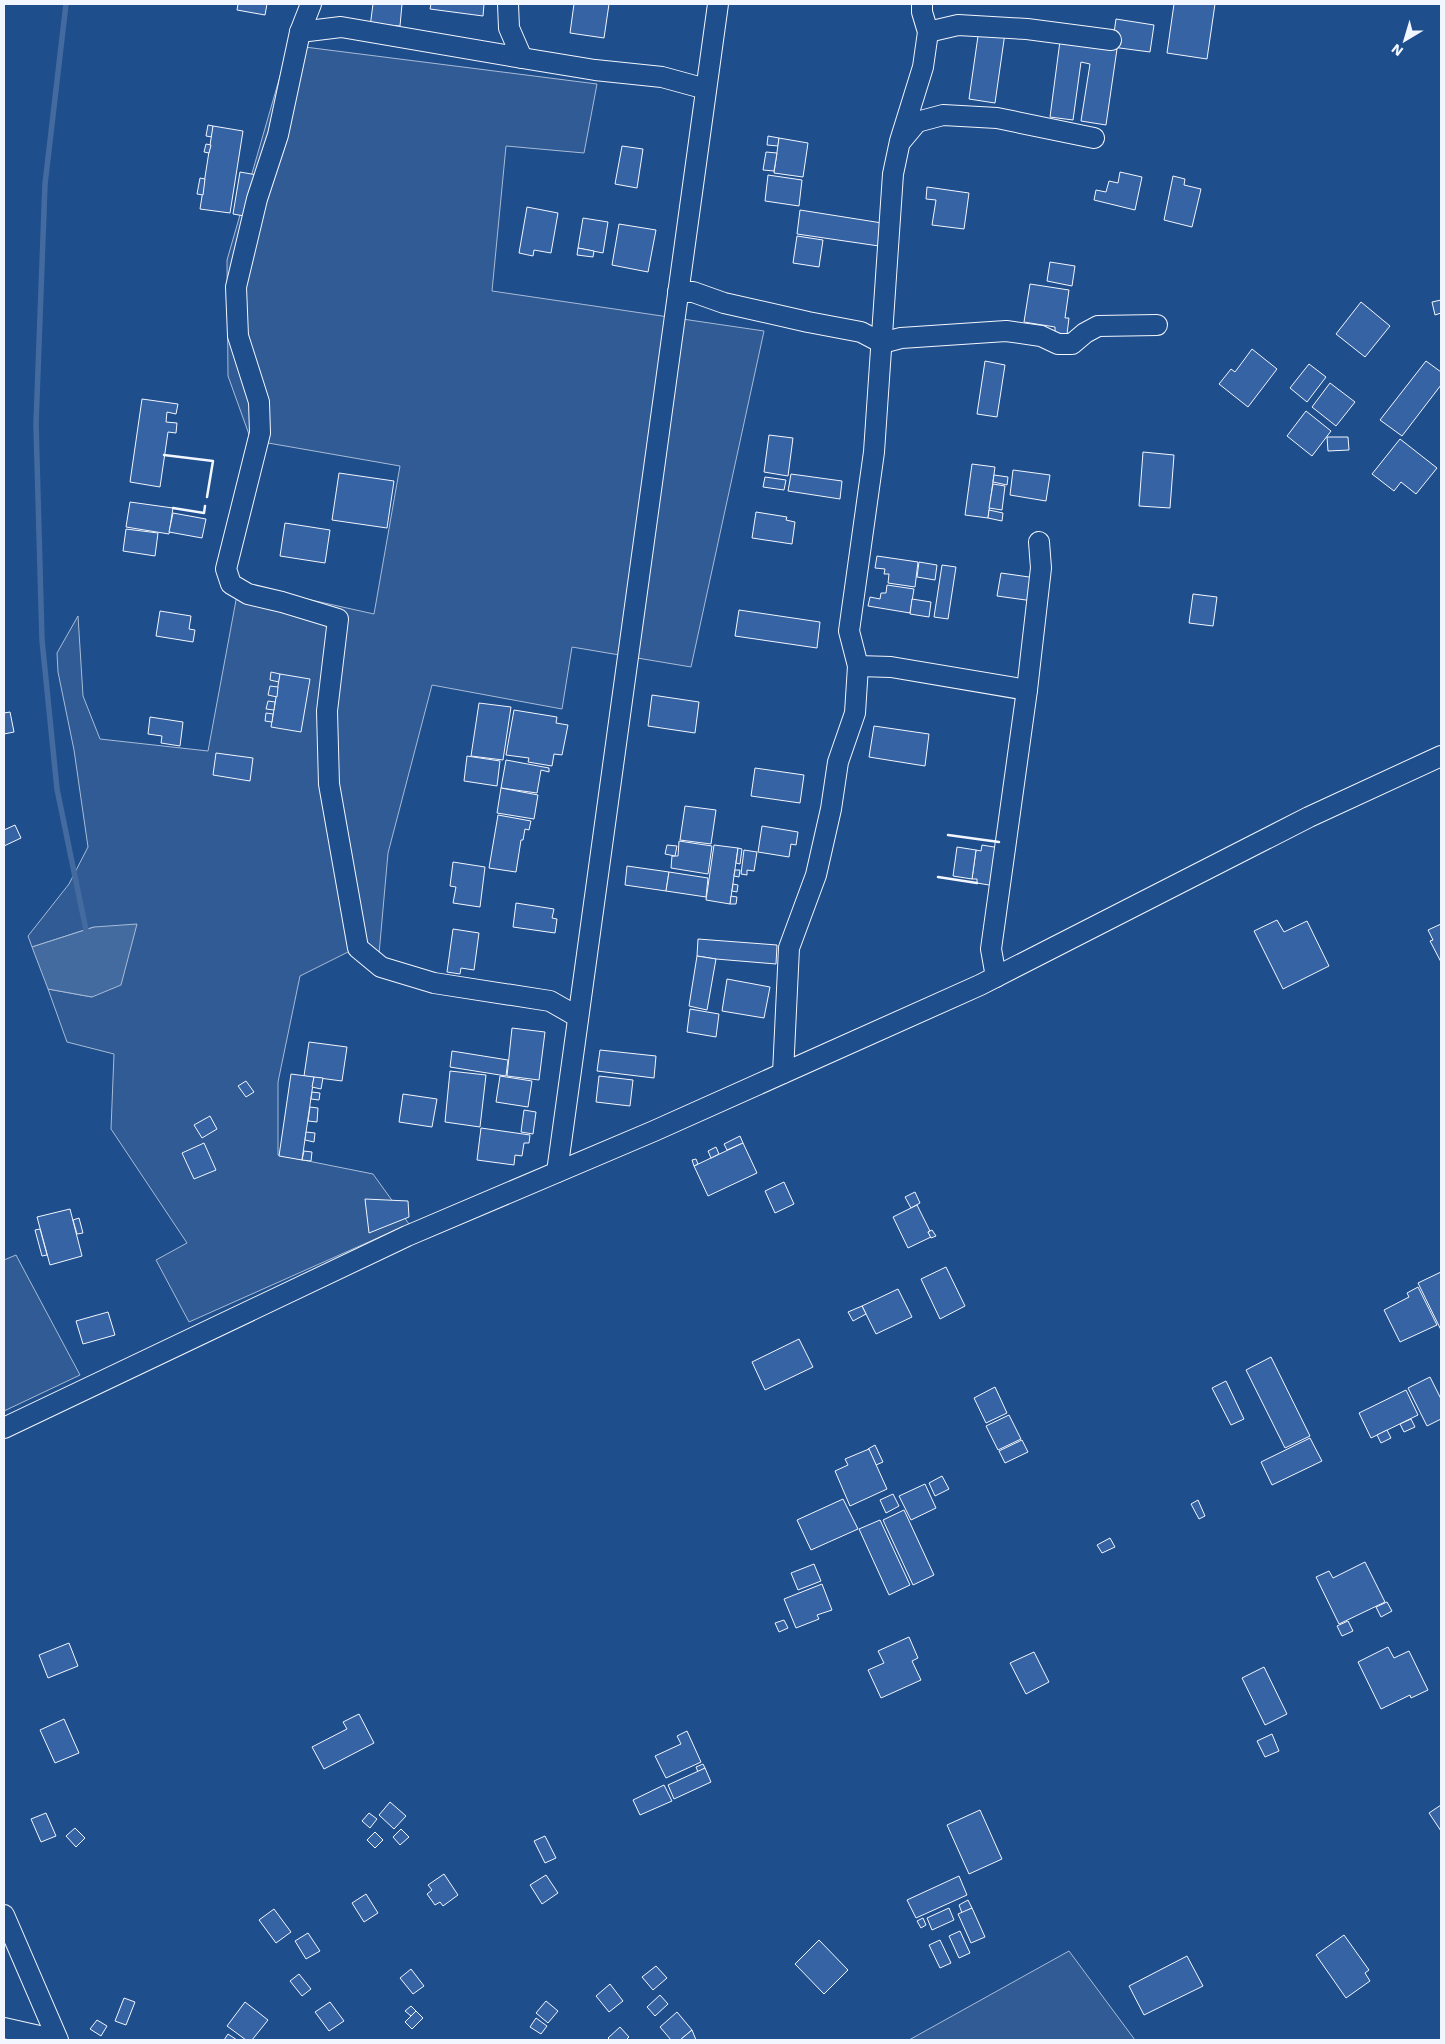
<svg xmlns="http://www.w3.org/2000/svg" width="1445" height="2044" viewBox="0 0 1445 2044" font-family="'Work Sans',sans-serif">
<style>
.built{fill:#305b95;stroke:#a8bbd7}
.water{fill:#446ba0;stroke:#a8bbd7}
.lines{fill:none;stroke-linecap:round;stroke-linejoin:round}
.stream{stroke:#446ba0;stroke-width:5.5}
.building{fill:#3563a3;stroke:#f2f6ff}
.minor-casing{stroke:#f2f6ff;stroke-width:22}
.minor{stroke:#1f4e8c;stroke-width:20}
.wall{stroke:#f2f6ff;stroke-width:2.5}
</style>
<rect width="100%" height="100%" fill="#1f4e8c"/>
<g class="built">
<path d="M289,45L597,84L584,153L506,146L492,291L764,331L691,667L572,647L562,709L432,685L388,853L379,954L348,952L300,976L278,1082V1155L373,1174L409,1224L189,1322L156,1260L187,1243L111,1129L114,1054L67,1042L48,989L92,997L94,927L32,947L28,936L69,884L88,847L74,750L58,672L57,653L78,616L83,696L100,739L208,751L239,584L374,614L400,466L251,440L228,376L227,260Z"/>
<path d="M16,1255L80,1375L4,1411V1260Z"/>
<path d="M1069,1951L1135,2040H909Z"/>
</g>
<path class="water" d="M137,924L121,985L92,997L48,989L32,947L94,927Z"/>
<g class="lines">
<path class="stream" d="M66,4L45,184L36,424L42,640L57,789L87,935"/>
</g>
<g class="building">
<path d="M238,4H267L265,15L237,10Z"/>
<path d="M373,4H402L400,26L387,25L370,27Z"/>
<path d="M431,4H484L483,16L430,9Z"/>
<path d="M574,4H609L604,38L570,33Z"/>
<path d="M1174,4H1215L1207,59L1167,53Z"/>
<path d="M1116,19L1154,25L1150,52L1112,47Z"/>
<path d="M979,29L1005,33L995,103L969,99Z"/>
<path d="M1060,41L1117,49L1106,125L1081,121L1090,64L1081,62L1073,120L1050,117Z"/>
<path d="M208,125L213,126L212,137L206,136Z"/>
<path d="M213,126L243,131L230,213L200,209Z"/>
<path d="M768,136L779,138L778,146L767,145Z"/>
<path d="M779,138L808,143L803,177L774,173Z"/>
<path d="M206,144L211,145L209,153L204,152Z"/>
<path d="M622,146L643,149L637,188L615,184Z"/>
<path d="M766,152L777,153L774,171L763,170Z"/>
<path d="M240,172L257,175L250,217L233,214Z"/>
<path d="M1120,172L1142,177L1135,210L1094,200L1096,190L1106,192L1109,181L1118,183Z"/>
<path d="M768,175L802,180L799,206L765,201Z"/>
<path d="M1173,176L1185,179L1184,185L1201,189L1192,227L1164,220Z"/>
<path d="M200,178L205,179L203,195L197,194Z"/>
<path d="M927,187L969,193L964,229L932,225L936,200L926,199Z"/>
<path d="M527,207L558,213L551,253L534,250L533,256L519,253Z"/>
<path d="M800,210L882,223L879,246L797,234Z"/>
<path d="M583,218L608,222L603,253L578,248Z"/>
<path d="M619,224L656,230L648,272L612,265Z"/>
<path d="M797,236L823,240L819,267L793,263Z"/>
<path d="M578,248L594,251L593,257L577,255Z"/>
<path d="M1050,262L1075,266L1072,286L1047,281Z"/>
<path d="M1030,284L1069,290L1065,318H1069L1067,334L1055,333V327L1024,322Z"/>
<path d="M1441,300V313L1435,315L1432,302Z"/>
<path d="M1361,302L1390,326L1365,357L1336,334Z"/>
<path d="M1252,349L1277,369L1248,407L1219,384L1231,369L1235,372Z"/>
<path d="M985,361L1005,365L997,417L977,414Z"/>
<path d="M1426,361L1441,372V385L1402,436L1380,420Z"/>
<path d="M1309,364L1326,377L1307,402L1290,388Z"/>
<path d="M1330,383L1355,402L1336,426L1312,407Z"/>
<path d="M142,399L178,404L176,414L167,412L166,422L177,423L176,433L168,432L160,487L130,482Z"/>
<path d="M1306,411L1331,431L1312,456L1287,436Z"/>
<path d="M769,435L793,438L788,476L764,472Z"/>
<path d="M1327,437H1348L1349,450L1328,451Z"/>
<path d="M1400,439L1437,468L1416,494L1401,482L1394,491L1372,474Z"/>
<path d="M1143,452L1174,455L1170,508L1139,506Z"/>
<path d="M972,464L995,467L988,518L965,515Z"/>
<path d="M1013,470L1050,475L1046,501L1010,495Z"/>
<path d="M339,473L394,481L387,528L332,520Z"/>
<path d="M791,474L842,481L840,499L788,491Z"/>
<path d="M994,475L1008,477L1007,485L993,482Z"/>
<path d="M765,477L786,480L784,490L763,487Z"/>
<path d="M993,484L1005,486L1002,510L989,508Z"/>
<path d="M130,502L173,508L169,534L126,527Z"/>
<path d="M989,510L1003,513L1002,521L988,518Z"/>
<path d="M756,512L787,517L786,520L795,522L792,544L752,538Z"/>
<path d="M173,513L206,519L202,538L169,532Z"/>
<path d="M285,523L330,530L325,563L280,556Z"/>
<path d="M126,529L158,533L155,556L123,551Z"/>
<path d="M877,556L918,562L915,587L888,583L889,574H884L885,569L875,568Z"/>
<path d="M919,562L937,565L935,580L917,577Z"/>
<path d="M942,565L956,567L948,619L934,617Z"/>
<path d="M1001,573L1036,578L1033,601L997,596Z"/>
<path d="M887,585L914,589L910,613L868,606L870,597L880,599L881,593H886Z"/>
<path d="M1193,594L1217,597L1213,626L1189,623Z"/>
<path d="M912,599L931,602L929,617L910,614Z"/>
<path d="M739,610L820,622L817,648L735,636Z"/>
<path d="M160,611L191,616L189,629L195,630L193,642L156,636Z"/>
<path d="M271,672L280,674L279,682L270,680Z"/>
<path d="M280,674L310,679L301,732L271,727Z"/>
<path d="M270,686L278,687L277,697L268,695Z"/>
<path d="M652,695L699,702L695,733L648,726Z"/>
<path d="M268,701L275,702L274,710L266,709Z"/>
<path d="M479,703L511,707L503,760L471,756Z"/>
<path d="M514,710L557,717L556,723L568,725L562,755L554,754L552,766L528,762L529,758L506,755Z"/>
<path d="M10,712L14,732L4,734V713Z"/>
<path d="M266,713L273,714L272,722L265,721Z"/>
<path d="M150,717L183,722L180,746L161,743L162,736L148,734Z"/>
<path d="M874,726L929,734L925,766L869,757Z"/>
<path d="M216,753L253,758L250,781L213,775Z"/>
<path d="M467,756L500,761L497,786L464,781Z"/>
<path d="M506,760L549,768V772L541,770L537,793L501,788Z"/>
<path d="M755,768L804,775L800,803L751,796Z"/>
<path d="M501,788L538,795L534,819L497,813Z"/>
<path d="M685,806L716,810L711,844L680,840Z"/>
<path d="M498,815L531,821L529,830L525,829L523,840H521L516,872L489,868Z"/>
<path d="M15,825L21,838L4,846V830Z"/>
<path d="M762,826L798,832L796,845L791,844L789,857L758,852Z"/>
<path d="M679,841L712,846L708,874L671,868L672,856H678Z"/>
<path d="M667,845L677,846L675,856L665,854Z"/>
<path d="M714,845L738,848L730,904L706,900Z"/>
<path d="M982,845L1000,848L995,886L977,883V879H972L976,850L981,851Z"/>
<path d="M957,847L976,850L972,879L953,876Z"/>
<path d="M738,848L742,849L740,864L736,863Z"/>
<path d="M744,850L757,852L754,871L747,870V875L741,874Z"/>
<path d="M453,862L485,867L480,907L453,903L456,887L450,886Z"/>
<path d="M627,866L669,872L666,891L625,885Z"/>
<path d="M735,870H740L739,877L734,876Z"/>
<path d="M669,872L708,878L706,897L666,891Z"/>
<path d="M733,884L738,885L737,892L732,891Z"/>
<path d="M731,896L737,897L736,904H730Z"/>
<path d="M516,903L554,909L552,918L557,919L555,933L513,927Z"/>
<path d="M1277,920L1284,932L1307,921L1329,966L1283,989L1254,931Z"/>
<path d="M1441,924V962L1430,941L1433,940L1428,930Z"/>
<path d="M453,929L479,933L474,970L461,968L460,974L447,972Z"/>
<path d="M698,939L777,945L776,964L716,959L697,956Z"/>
<path d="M697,956L716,959L707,1010L689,1006Z"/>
<path d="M727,979L770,987L764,1018L722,1011Z"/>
<path d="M690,1009L719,1014L716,1037L687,1032Z"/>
<path d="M512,1028L545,1032L539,1080L507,1076Z"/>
<path d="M309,1042L347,1047L342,1081L304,1076Z"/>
<path d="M600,1050L656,1056L654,1078L597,1071Z"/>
<path d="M452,1051L508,1060L506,1076L450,1067Z"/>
<path d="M450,1071L486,1075L480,1127L445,1122Z"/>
<path d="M291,1074L314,1077L302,1160L279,1156Z"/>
<path d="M500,1076L532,1081L528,1107L496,1102Z"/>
<path d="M599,1076L633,1080L630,1106L596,1102Z"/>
<path d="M314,1077L323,1078L321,1089L312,1087Z"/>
<path d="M246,1081L254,1092L246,1097L238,1086Z"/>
<path d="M312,1092L320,1093L319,1100L311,1099Z"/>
<path d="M403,1094L437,1099L432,1127L399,1122Z"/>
<path d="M310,1107L318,1108L317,1122L308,1121Z"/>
<path d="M524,1110L536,1112L533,1134L521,1132Z"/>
<path d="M210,1116L217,1129L202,1138L194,1125Z"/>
<path d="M481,1128L530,1135L529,1143H524L522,1156L515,1155L514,1165L477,1160Z"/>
<path d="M306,1132L315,1133L314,1142L305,1140Z"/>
<path d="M740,1136L743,1143L727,1150L724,1144Z"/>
<path d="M204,1143L216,1170L194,1179L182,1153Z"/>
<path d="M743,1143L757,1173L708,1196L694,1166Z"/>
<path d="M716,1147L719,1154L711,1158L708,1151Z"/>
<path d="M304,1151L312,1152L311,1161L302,1160Z"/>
<path d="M696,1159L698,1164L694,1166L692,1160Z"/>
<path d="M784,1182L794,1204L775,1213L765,1191Z"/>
<path d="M915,1192L920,1203L911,1208L905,1197Z"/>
<path d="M365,1199L408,1201L409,1217L369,1233Z"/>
<path d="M917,1205L930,1231L928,1232L931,1237L908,1248L893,1217Z"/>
<path d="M70,1209L82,1256L50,1265L37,1217Z"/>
<path d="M79,1218L83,1233L77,1234L73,1220Z"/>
<path d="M40,1229L47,1255L42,1256L35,1230Z"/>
<path d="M932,1230L936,1236L931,1238L928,1232Z"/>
<path d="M946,1267L965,1306L940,1319L921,1279Z"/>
<path d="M1441,1272V1330L1418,1283Z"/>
<path d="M1418,1287L1437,1325L1400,1342L1384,1310L1409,1297L1407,1293Z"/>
<path d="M898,1289L912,1317L876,1334L862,1306Z"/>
<path d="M862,1306L866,1314L853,1321L848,1312Z"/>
<path d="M108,1312L115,1335L83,1344L76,1321Z"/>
<path d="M799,1339L813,1367L765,1390L752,1362Z"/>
<path d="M1271,1357L1310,1436L1285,1448L1246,1370Z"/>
<path d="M1430,1377L1441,1399V1419L1427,1426L1408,1388Z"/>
<path d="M1226,1381L1244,1419L1231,1425L1212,1388Z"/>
<path d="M995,1387L1007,1413L986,1423L974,1398Z"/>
<path d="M1406,1390L1418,1415L1371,1438L1359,1413Z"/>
<path d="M1009,1415L1021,1439L998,1450L986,1426Z"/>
<path d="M1411,1419L1415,1427L1404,1432L1400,1424Z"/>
<path d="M1387,1430L1391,1438L1381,1443L1377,1435Z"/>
<path d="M1310,1438L1322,1461L1272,1485L1261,1462Z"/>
<path d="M1022,1440L1028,1452L1005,1463L999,1451Z"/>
<path d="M875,1445L883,1462L876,1465L868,1449Z"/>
<path d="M869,1449L887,1489L850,1506L835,1471L848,1465L845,1459Z"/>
<path d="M942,1476L949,1489L935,1496L929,1483Z"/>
<path d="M925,1484L936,1508L911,1520L899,1496Z"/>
<path d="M893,1494L899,1506L886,1513L880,1500Z"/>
<path d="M843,1499L858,1529L811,1550L797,1520Z"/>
<path d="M1198,1500L1205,1516L1199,1519L1191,1504Z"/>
<path d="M904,1510L934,1575L913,1585L883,1520Z"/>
<path d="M880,1520L910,1585L889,1595L859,1529Z"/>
<path d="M1110,1538L1115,1547L1102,1553L1097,1545Z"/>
<path d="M1365,1562L1385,1602L1339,1624L1316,1577L1329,1571L1333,1578Z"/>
<path d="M814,1564L821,1581L798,1590L791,1573Z"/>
<path d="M822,1584L832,1610L817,1615L819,1619L796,1628L784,1599Z"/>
<path d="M1387,1602L1392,1611L1381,1617L1376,1607Z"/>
<path d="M784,1620L788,1628L779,1632L775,1623Z"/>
<path d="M1348,1621L1353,1631L1342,1636L1337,1626Z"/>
<path d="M909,1637L918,1658L912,1661L921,1680L881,1698L868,1670L884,1663L878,1651Z"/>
<path d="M69,1643L78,1666L48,1678L39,1655Z"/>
<path d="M1388,1647L1394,1658L1409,1651L1428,1690L1411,1698L1410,1695L1381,1709L1358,1662Z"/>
<path d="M1034,1652L1049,1682L1026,1694L1010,1663Z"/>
<path d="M1264,1667L1287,1714L1265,1725L1242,1678Z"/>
<path d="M359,1714L374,1743L324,1769L312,1747L347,1729L343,1722Z"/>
<path d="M64,1719L79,1753L55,1763L40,1730Z"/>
<path d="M687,1731L701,1762L666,1778L655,1756L681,1744L677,1736Z"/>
<path d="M1272,1734L1279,1751L1265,1757L1257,1741Z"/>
<path d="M703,1764L705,1768L698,1772L696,1767Z"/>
<path d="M705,1768L711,1782L674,1799L668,1785Z"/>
<path d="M664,1785L672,1801L640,1815L633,1800Z"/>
<path d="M390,1802L406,1816L394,1829L379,1815Z"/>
<path d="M1441,1805V1831L1429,1813Z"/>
<path d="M980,1810L1002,1859L969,1874L947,1825Z"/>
<path d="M46,1813L56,1836L41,1842L31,1819Z"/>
<path d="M369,1813L377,1819L370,1828L362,1821Z"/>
<path d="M75,1828L85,1838L76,1847L66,1836Z"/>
<path d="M401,1829L409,1837L400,1845L393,1837Z"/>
<path d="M375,1832L383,1840L375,1848L367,1840Z"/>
<path d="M545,1836L556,1858L545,1863L534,1841Z"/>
<path d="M444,1874L458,1895L443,1906L440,1902L435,1905L427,1894L432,1890L428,1885Z"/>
<path d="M546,1875L558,1893L542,1904L530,1885Z"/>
<path d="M959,1876L967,1895L916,1918L907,1900Z"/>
<path d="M366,1894L378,1913L364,1922L352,1903Z"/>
<path d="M968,1900L972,1908L962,1913L959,1905Z"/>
<path d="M949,1908L954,1920L932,1930L927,1918Z"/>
<path d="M972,1908L985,1937L971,1943L958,1914Z"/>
<path d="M274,1909L291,1932L276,1943L259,1920Z"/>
<path d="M923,1918L926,1925L921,1928L917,1921Z"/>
<path d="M960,1931L970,1953L959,1958L949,1936Z"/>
<path d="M308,1933L320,1951L306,1959L295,1941Z"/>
<path d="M1344,1935L1369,1970L1365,1973L1370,1981L1346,1998L1316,1955Z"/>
<path d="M819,1940L848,1970L824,1994L795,1964Z"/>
<path d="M940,1940L951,1963L940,1968L929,1945Z"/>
<path d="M1187,1956L1203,1986L1144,2015L1129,1986Z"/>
<path d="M656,1966L667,1978L653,1990L642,1977Z"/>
<path d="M411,1969L424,1986L413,1994L400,1978Z"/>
<path d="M299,1974L311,1989L302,1996L290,1981Z"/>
<path d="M610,1984L623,2001L609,2012L596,1996Z"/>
<path d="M660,1995L668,2004L655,2016L647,2007Z"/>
<path d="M124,1998L135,2002L126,2025L115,2021Z"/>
<path d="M546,2001L558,2011L548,2023L536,2013Z"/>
<path d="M245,2002L268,2020L252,2040H246L227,2026Z"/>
<path d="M330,2002L344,2021L329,2031L315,2012Z"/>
<path d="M411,2006L416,2011L411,2016L405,2011Z"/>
<path d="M416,2011L423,2018L412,2029L405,2022Z"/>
<path d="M677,2012L692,2030L680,2040H671L660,2027Z"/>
<path d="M536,2018L547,2026L541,2034L530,2027Z"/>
<path d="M97,2020L107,2026L101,2036L90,2029Z"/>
<path d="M620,2027L629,2037L626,2040H610L608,2038Z"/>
<path d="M692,2030L696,2040H680Z"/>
<path d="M228,2034L237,2040H224Z"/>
</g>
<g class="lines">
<defs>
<g id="minor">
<path d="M311,4L300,32L278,135L257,199L236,287L238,336L259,402L260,433L226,569L231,584L248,594L282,602L338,619L327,711L329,784L358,948L381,967L434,983L550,1001L578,1017"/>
<path d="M508,4L509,28L522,58"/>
<path d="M300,32L341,27L522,58L595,70L662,77L706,89"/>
<path d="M928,32L958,25L1027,29L1111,40"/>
<path d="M902,140L917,122L943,115L997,118L1094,138"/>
<path d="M678,292H693L724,303L808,322L861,332L882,343L901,338L1006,331L1041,336L1058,344H1072L1085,333L1098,326L1157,325"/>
<path d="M858,666L891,667L1027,690"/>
<path d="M996,977L991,949L1027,690L1041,568L1039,542"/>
<path d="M783,1073L789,948L816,875L831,809L838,762L855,713L858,666L849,631L874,452L893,174L900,141L923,67L928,32L922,12V4"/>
<path d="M557,1172L718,4"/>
<path d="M4,1428L407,1236L654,1131L980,985L1309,817L1441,756"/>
<path d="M4,1915L58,2040"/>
<path d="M4,2028L57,2040"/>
</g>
</defs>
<use href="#minor" class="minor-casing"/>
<use href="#minor" class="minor"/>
<g class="wall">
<path d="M164,455L213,461L207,497"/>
<path d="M173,508L204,513L205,506"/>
<path d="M948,835L999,842"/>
<path d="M938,877L977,883"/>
</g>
</g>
<rect width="1445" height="2044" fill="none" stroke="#f2f6ff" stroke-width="10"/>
<g transform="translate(1405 40) rotate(218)" stroke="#1f4e8c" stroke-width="4" paint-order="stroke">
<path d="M0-4L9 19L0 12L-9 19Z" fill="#f2f6ff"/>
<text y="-8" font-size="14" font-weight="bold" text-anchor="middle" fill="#f2f6ff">N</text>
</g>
</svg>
